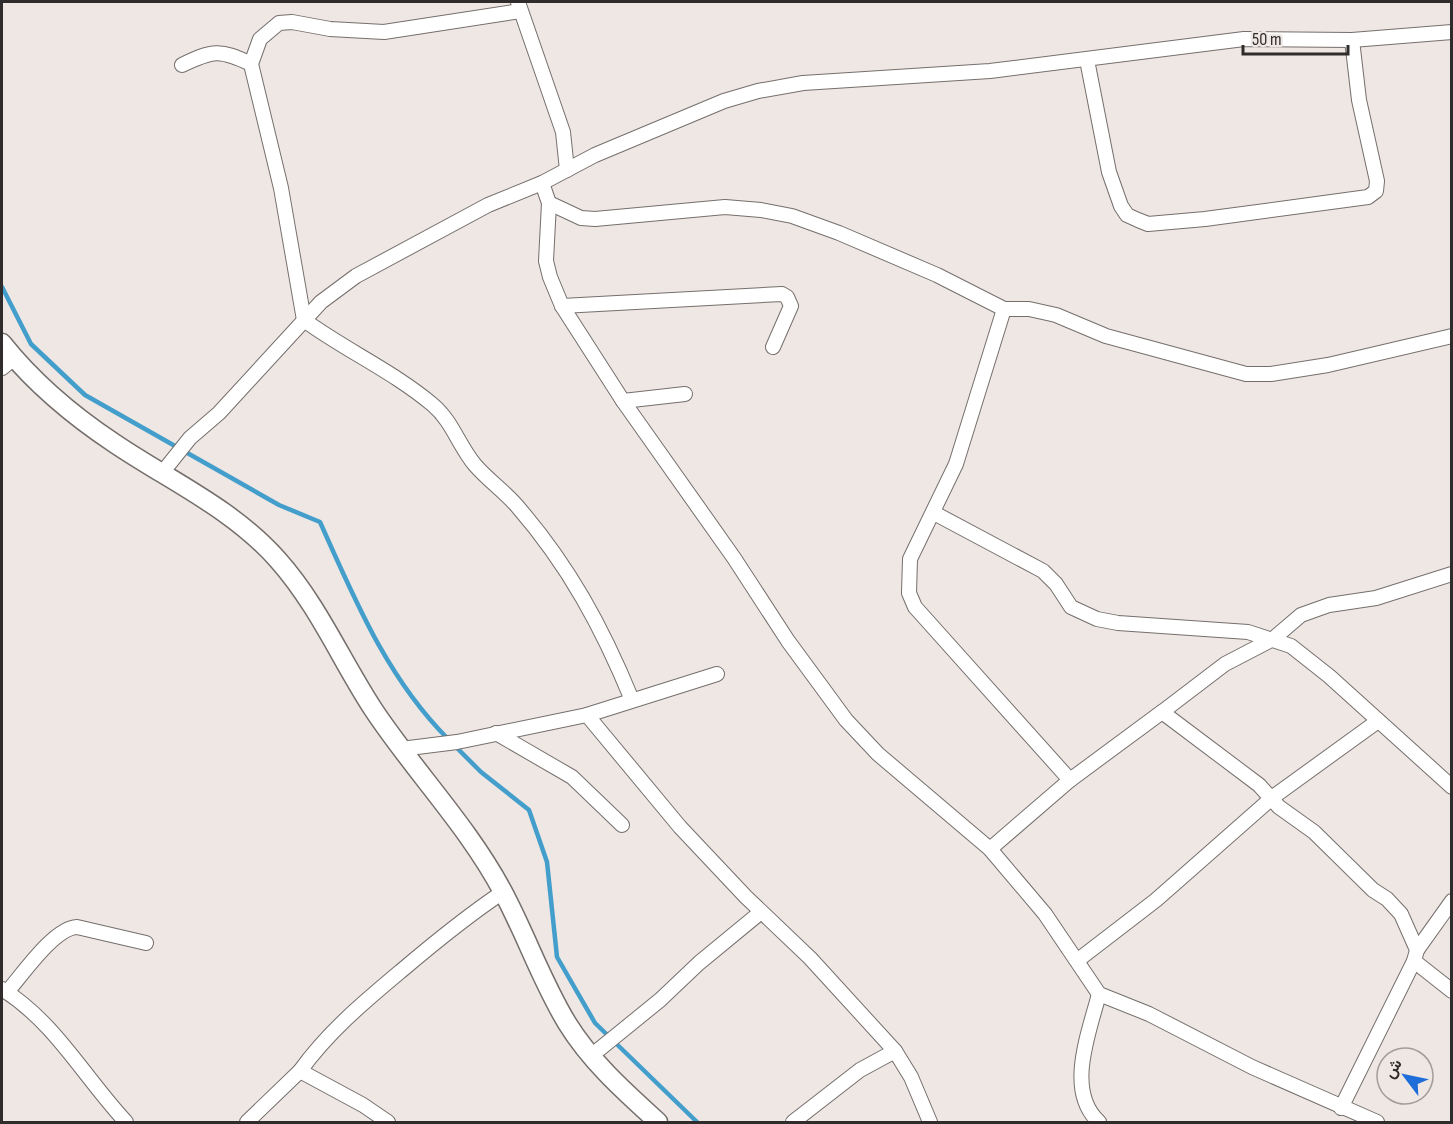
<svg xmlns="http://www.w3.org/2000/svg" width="1453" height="1124" viewBox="0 0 1453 1124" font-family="'Sofia Sans Condensed',Vazirmatn,sans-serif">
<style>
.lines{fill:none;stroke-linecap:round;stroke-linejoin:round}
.stream{stroke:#449ecb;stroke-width:4.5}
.minor-casing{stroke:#756f6c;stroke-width:16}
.tertiary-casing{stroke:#756f6c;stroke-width:21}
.minor{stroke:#fff;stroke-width:14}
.tertiary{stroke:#fff;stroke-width:18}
</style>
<rect width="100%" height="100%" fill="#eee7e4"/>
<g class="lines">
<g class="stream">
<path d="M2,287L31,344L85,395L279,505L320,522C355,600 387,678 448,739"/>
<path d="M454,745L481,772L529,810L547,862L557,957L595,1023L697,1122"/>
</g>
<defs>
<g id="minor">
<path d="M518,2L563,132L567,170"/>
<path d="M520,11L384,32L330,29L292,22L279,23L260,39L251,64L281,188L304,320C345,350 394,372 433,405C452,421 459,446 475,465C488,480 504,491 517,506C569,566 602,627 632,700"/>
<path d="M1087,60L1109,172L1121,206L1127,215L1138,220L1148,224L1205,219L1368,197L1376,191L1377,181L1359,100L1352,40"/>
<path d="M182,65C213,50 220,49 251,64"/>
<path d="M542,183L549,203L546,261L550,277L562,306L623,401L734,558L788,641L846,720L878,754L990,849L1045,914L1099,994L1149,1014L1252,1067L1377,1122"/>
<path d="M549,203L581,218L595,219L725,207L761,210L792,216L839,233L937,275L1004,309H1029L1056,315L1106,336L1246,374H1271L1328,365L1452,336"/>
<path d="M562,306L782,294L787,297L791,306L773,347"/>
<path d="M1004,309L956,464L910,559L909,593L915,607L1070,780"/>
<path d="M2,368L14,358"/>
<path d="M623,401L685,394"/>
<path d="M162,473L190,438L219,413L321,302L356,276L488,205L542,183L595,155L724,101L758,91L803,83L990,71L1244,39L1352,40L1452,32"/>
<path d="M934,513L1043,571L1056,584L1071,607L1097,619L1118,623L1248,632L1291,646L1329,676L1452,787"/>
<path d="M587,715L680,827L746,897L810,958L895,1051"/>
<path d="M496,733L572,777L622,825"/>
<path d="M401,749L457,742L587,715L717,674"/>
<path d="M990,849L1070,780L1162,712"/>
<path d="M1417,950L1452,901"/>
<path d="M1078,960L1156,900L1273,797L1378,721"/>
<path d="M1414,961L1452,991"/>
<path d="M2,989C55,1022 84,1077 126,1122"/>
<path d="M7,992C23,974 54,928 77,927L146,943"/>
<path d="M591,1056L660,1000L699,963L761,912"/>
<path d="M1341,1108L1414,961L1417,950L1401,914L1387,899L1373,890L1314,832L1279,807L1259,785L1162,712L1225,664L1273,639L1301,615L1329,605L1376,598L1452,574"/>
<path d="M247,1122L300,1071"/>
<path d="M388,1122L363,1105L300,1071C328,1032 364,1002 401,971C434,943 467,916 503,892"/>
<path d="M793,1122L860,1070L895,1051L911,1077L930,1122"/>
<path d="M1099,1122C1065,1091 1089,1033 1099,994"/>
</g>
<path id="tertiary" d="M2,343C33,382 72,415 114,443C170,481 232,508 278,560C318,605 341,660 373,709C414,771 468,826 503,892C526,935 542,982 567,1023C591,1062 625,1092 658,1122"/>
</defs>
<use href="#minor" class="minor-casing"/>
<use href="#tertiary" class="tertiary-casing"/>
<use href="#minor" class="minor"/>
<use href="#tertiary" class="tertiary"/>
</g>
<rect width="1453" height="1124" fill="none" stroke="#2f2c2b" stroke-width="6"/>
<g transform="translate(1405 1076) rotate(302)"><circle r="28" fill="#eee7e4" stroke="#a29c9a" stroke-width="1.5"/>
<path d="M0-4.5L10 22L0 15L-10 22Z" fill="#1e6dd8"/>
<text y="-9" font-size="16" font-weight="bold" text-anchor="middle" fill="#2f2c2b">ش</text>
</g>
<path d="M1243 45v9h105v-9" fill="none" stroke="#2f2c2b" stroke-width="3"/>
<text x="1252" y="45" font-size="18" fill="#2f2c2b" stroke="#eee7e4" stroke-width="4.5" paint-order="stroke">50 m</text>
</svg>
